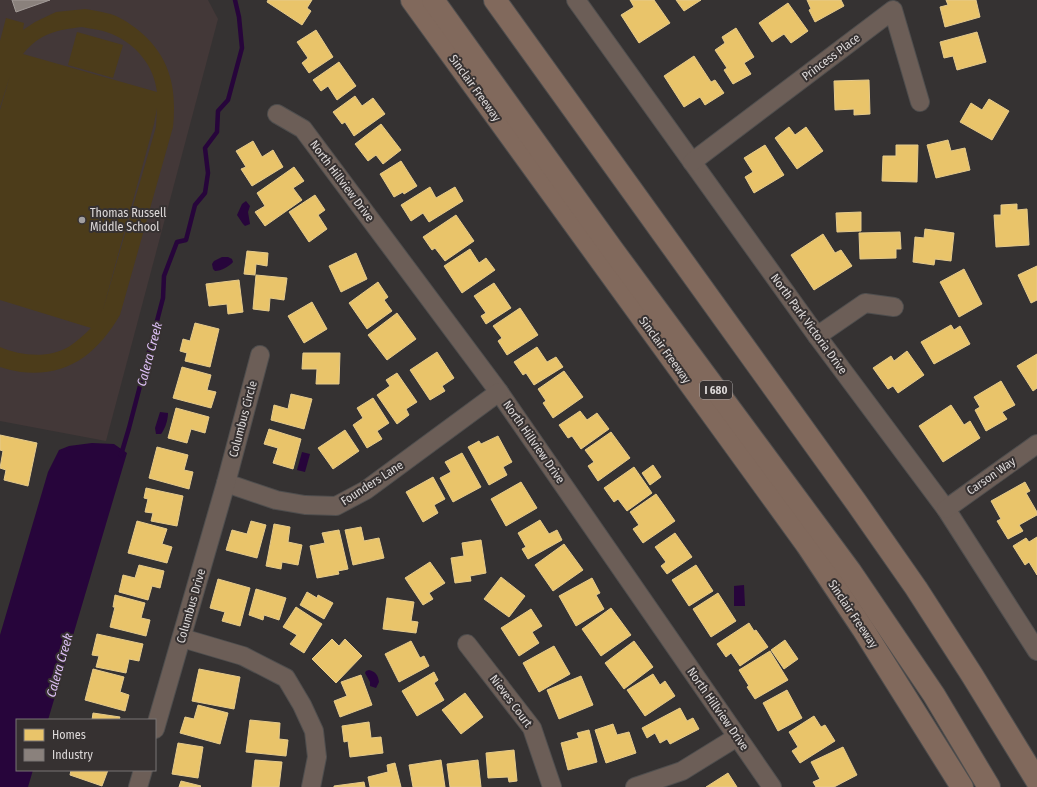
<svg xmlns="http://www.w3.org/2000/svg" width="1037" height="787" viewBox="0 0 1037 787" font-family="'Fira Sans Condensed',sans-serif">
<style>
.built{fill:#433838}
.green{fill:#4c3c1a;fill-rule:evenodd}
.water{fill:#27053b}
.homes{fill:#e9c46a;stroke:#e5ca8b}
.industry{fill:#8a817c;stroke:#a39b98}
.lines{fill:none;stroke-linecap:round;stroke-linejoin:round}
.stream{stroke:#27053b;stroke-width:4.5}
.minor-casing{stroke:#4f4e4e;stroke-width:20}
.highway-casing{stroke:#4f4e4e;stroke-width:24}
.minor{stroke:#6c5e57;stroke-width:18}
.highway{stroke:#81695c;stroke-width:22}
.poi-dot{fill:#a29f9f;stroke:#363131;stroke-width:1.5}
.labels{text-anchor:middle;stroke-width:4;stroke-linejoin:round;paint-order:stroke}
.shield{fill:#363131;stroke:#aba7a7;stroke-width:1}
.shield-label{font-size:11px;font-weight:bold;fill:#ddd9d9}
.street-label{font-size:12px;fill:#ddd9d9;stroke:#363131}
.poi-label{font-size:12px;fill:#ddd9d9;stroke:#363131;text-anchor:start}
.water-label{font-size:13px;font-style:italic;fill:#dec1f7;stroke:#363131}
</style>
<rect width="100%" height="100%" fill="#353232"/>
<path class="built" d="M0,0H208L218,19L106,441L0,421Z"/>
<g class="green">
<path d="M85,9C92,10 99,11 106,13C118,15 129,23 138,30C170,56 177,87 173,127L120,315C97,354 68,377 21,372C14,371 7,369 0,367V347C21,356 49,359 70,346C77,341 85,334 91,328L0,300V110L10,76L0,107V41L6,18L24,23L23,30L35,22L56,12ZM82,27C92,29 103,30 112,34C137,45 154,66 157,92L23,54C40,33 57,30 82,27ZM157,108L156,127L102,313L98,319L102,313L154,124Z"/>
<path d="M77,32L123,45L113,78L68,65Z"/>
</g>
<g class="water">
<path d="M246,201L250,206L248,212L250,224L245,226L243,224L237,215L242,204Z"/>
<path d="M222,257H228L232,259L233,262C230,266 221,271 215,271L213,269L212,264L214,261Z"/>
<path d="M160,412L168,413C168,420 165,429 161,434H156L155,428Z"/>
<path d="M92,443L114,444L127,453L48,720H17V770H33L28,787H0V635L48,472L59,450L69,446Z"/>
<path d="M302,452L310,454L305,472L297,470Z"/>
<path d="M744,585L745,606H734V586Z"/>
<path d="M369,670C376,672 378,675 379,682L376,688L370,686V682L365,673L366,671Z"/>
</g>
<g class="homes">
<path d="M268,0H312L307,8L311,11L302,25L267,2Z"/>
<path d="M630,0H654L670,23L639,43L621,15L634,7Z"/>
<path d="M676,0H701L684,11Z"/>
<path d="M807,0H841L844,6L815,22L809,10L811,9Z"/>
<path d="M946,0H976L980,17L945,27L940,7L948,5Z"/>
<path d="M788,3L808,31L791,43L784,34L772,42L759,23Z"/>
<path d="M736,28L754,57L744,63L751,74L733,84L724,70L727,68L715,50L725,43L722,37Z"/>
<path d="M316,30L333,57L309,73L302,63L308,58L297,42Z"/>
<path d="M977,32L986,62L957,70L953,56L944,58L940,42Z"/>
<path d="M694,56L711,82L715,80L724,93L705,105L700,97L684,107L664,76Z"/>
<path d="M339,62L356,86L337,100L328,86L321,91L313,80Z"/>
<path d="M869,80L870,114L854,115V109L835,110L834,81Z"/>
<path d="M355,96L362,106L373,98L385,114L354,136L345,122L342,124L333,112Z"/>
<path d="M989,99L1009,111L992,140L960,122L971,103L982,110Z"/>
<path d="M381,124L401,150L383,164L376,155L368,161L355,144Z"/>
<path d="M789,127L795,135L806,127L823,151L797,169L775,138Z"/>
<path d="M948,140L951,151L965,148L970,170L936,178L927,145Z"/>
<path d="M253,141L262,157L273,150L283,167L252,186L241,169L246,167L236,151Z"/>
<path d="M765,145L784,175L754,193L745,177L753,172L744,158Z"/>
<path d="M896,145H918L917,182L882,181L883,156H896Z"/>
<path d="M401,161L417,186L404,194L403,192L394,197L380,174Z"/>
<path d="M294,167L304,181L293,188L302,200L265,226L255,212L265,206L257,193Z"/>
<path d="M430,187L436,198L455,187L463,201L429,222L423,213L411,221L401,205Z"/>
<path d="M315,195L325,210L318,215L327,229L309,242L289,212Z"/>
<path d="M1017,204V210L1027,209L1029,245L996,247L994,215H1001V205Z"/>
<path d="M861,212V231L837,232L836,213Z"/>
<path d="M456,215L474,241L445,261L435,248L432,250L423,237Z"/>
<path d="M925,229L954,233L951,261L935,259L934,265L913,262L915,237L924,238Z"/>
<path d="M900,232L901,249H896V258L860,259L859,233Z"/>
<path d="M823,234L835,253L841,250L852,266L814,290L791,255Z"/>
<path d="M470,249L479,263L486,258L495,270L462,293L444,266Z"/>
<path d="M247,251L268,253L267,266L256,264L255,275L244,274Z"/>
<path d="M356,253L367,279L341,292L329,266Z"/>
<path d="M1037,266V300L1031,303L1018,275Z"/>
<path d="M964,269L982,304L959,317L940,282Z"/>
<path d="M256,275L287,278L284,300L270,298L269,311L253,309Z"/>
<path d="M239,280L243,312L228,314L227,304L209,306L206,284Z"/>
<path d="M378,282L388,297L384,300L392,311L367,329L349,303Z"/>
<path d="M494,283L511,308L486,324L481,316L486,313L474,296Z"/>
<path d="M312,302L327,329L304,343L288,316Z"/>
<path d="M520,308L538,335L507,355L498,341L502,338L493,326Z"/>
<path d="M397,313L416,339L387,360L368,335Z"/>
<path d="M195,323L219,329L210,367L185,361L187,353L180,351L183,339L190,341Z"/>
<path d="M951,325L954,330L960,326L970,344L934,364L921,342Z"/>
<path d="M537,347L547,362L556,357L563,367L534,385L526,373L523,375L514,362Z"/>
<path d="M907,351L924,375L898,393L893,386L888,389L873,368L891,356L894,361Z"/>
<path d="M437,352L454,378L442,386L445,391L430,400L410,370Z"/>
<path d="M303,353H340L339,384H316L317,369H302Z"/>
<path d="M1037,354V388L1033,391L1017,366Z"/>
<path d="M182,367L211,375L207,390L216,392L211,408L173,398Z"/>
<path d="M564,371L583,397L553,418L543,403L546,401L538,389Z"/>
<path d="M397,373L417,402L406,409L409,415L397,424L377,395L390,386L386,380Z"/>
<path d="M1001,381L1015,405L1002,412L1007,419L986,431L975,410L980,407L974,397Z"/>
<path d="M291,394L312,399L304,429L271,420L274,405L288,409Z"/>
<path d="M373,398L389,423L377,431L382,439L367,448L353,425L363,418L357,408Z"/>
<path d="M951,405L964,425L970,421L980,438L943,462L919,426Z"/>
<path d="M176,408L209,417L205,433L191,429L187,443L168,438Z"/>
<path d="M580,411L587,420L597,413L609,429L581,449L572,436L568,438L559,425Z"/>
<path d="M269,429L301,439L293,469L273,463L278,448L264,444Z"/>
<path d="M345,430L359,451L333,469L318,448Z"/>
<path d="M611,432L630,458L598,481L588,466L594,462L585,450Z"/>
<path d="M0,435L37,443L28,486L4,480L6,470L0,468L3,451L0,450Z"/>
<path d="M498,436L512,462L503,467L507,475L489,485L468,447L479,441L481,444Z"/>
<path d="M157,447L188,455L184,470L193,472L189,489L149,478Z"/>
<path d="M462,453L481,487L453,502L440,478L451,472L445,462Z"/>
<path d="M653,465L661,477L650,485L642,473Z"/>
<path d="M634,467L652,493L627,511L618,499L614,502L604,488Z"/>
<path d="M433,477L445,499L434,505L438,513L423,522L406,492Z"/>
<path d="M521,482L537,508L506,526L491,499Z"/>
<path d="M1025,482L1030,491L1026,493L1037,512V515L1019,525L1023,531L1008,539L997,521L1001,519L991,501Z"/>
<path d="M146,488L183,496L177,526L151,521L153,513L145,512L148,499L144,498Z"/>
<path d="M656,494L675,521L643,543L633,529L639,525L630,512Z"/>
<path d="M540,520L549,534L557,530L562,540L528,559L522,549L526,547L518,533Z"/>
<path d="M137,521L167,529L162,544L172,547L167,563L128,553Z"/>
<path d="M251,521L266,525L257,558L226,550L232,530L247,534Z"/>
<path d="M274,524L290,527L288,542L302,545L298,565L282,562L281,569L266,566Z"/>
<path d="M361,527L364,541L379,538L384,558L353,565L345,530Z"/>
<path d="M339,530L348,569L338,571L339,574L317,578L310,546L325,543L322,533Z"/>
<path d="M675,533L692,557L667,574L661,566L666,562L655,547Z"/>
<path d="M1037,537V575L1029,562L1025,565L1013,546L1026,538L1029,542Z"/>
<path d="M481,540L486,573L470,576L471,581L455,583L451,558L464,556L462,543Z"/>
<path d="M564,544L583,570L553,591L535,565Z"/>
<path d="M430,562L445,583L429,593L433,599L423,605L405,578Z"/>
<path d="M139,565L164,571L160,588L152,586L148,600L119,592L123,575L135,578Z"/>
<path d="M696,565L713,591L689,606L672,580Z"/>
<path d="M501,577L525,596L509,617L484,599Z"/>
<path d="M592,578L600,593L596,595L604,609L576,626L559,596Z"/>
<path d="M218,579L250,588L240,626L222,621L225,612L210,608Z"/>
<path d="M256,589L286,598L279,620L264,615L263,620L249,615Z"/>
<path d="M307,592L317,598L318,595L333,603L324,619L300,605Z"/>
<path d="M718,593L736,621L711,637L693,609Z"/>
<path d="M115,595L145,603L141,618L150,620L146,636L110,627L115,607H113Z"/>
<path d="M387,598L414,602L411,621L418,622L416,633L383,629Z"/>
<path d="M296,607L322,624L304,653L290,644L297,635L283,627Z"/>
<path d="M611,608L631,635L601,656L582,629Z"/>
<path d="M531,609L542,626L532,632L539,643L519,656L501,628Z"/>
<path d="M749,623L754,631L756,630L768,647L740,666L731,653L726,657L717,644Z"/>
<path d="M97,634L143,644L139,661L129,659L126,673L96,667L99,656L92,655Z"/>
<path d="M332,639L339,646L345,639L362,656L336,683L312,659Z"/>
<path d="M785,640L798,659L784,669L771,650Z"/>
<path d="M411,641L420,658L424,656L429,666L399,682L385,654Z"/>
<path d="M634,641L653,667L624,689L605,663Z"/>
<path d="M554,646L570,674L539,692L523,663Z"/>
<path d="M770,651L788,680L755,699L747,687L749,686L739,670Z"/>
<path d="M93,669L124,677L120,692L129,695L125,711L85,700Z"/>
<path d="M199,669L240,677L234,709L192,701Z"/>
<path d="M434,672L438,680L434,683L444,700L417,716L402,691Z"/>
<path d="M653,674L660,685L665,681L675,696L645,716L627,690Z"/>
<path d="M361,675L372,705L340,717L334,701L347,696L341,682Z"/>
<path d="M581,676L593,705L559,719L547,690Z"/>
<path d="M787,690L802,718L778,731L763,703Z"/>
<path d="M465,693L483,717L461,734L442,710Z"/>
<path d="M198,705L228,713L220,744L180,733L185,717L194,719Z"/>
<path d="M680,708L687,721L693,718L699,729L670,744L667,739L660,743L655,733L647,738L642,728Z"/>
<path d="M93,713L120,717L119,720H92Z"/>
<path d="M814,716L821,727L825,725L835,741L800,763L792,751L798,747L789,732Z"/>
<path d="M250,720L280,723L279,739L288,740L286,756L246,752Z"/>
<path d="M369,722L371,738L381,737L383,753L350,757L348,741L344,742L342,726Z"/>
<path d="M613,724L617,735L629,732L636,753L606,763L595,730Z"/>
<path d="M589,730L597,762L568,770L561,743L579,738L577,733Z"/>
<path d="M178,743L203,747L198,778L172,774Z"/>
<path d="M843,747L857,775L834,787H816L813,782L820,779L811,762Z"/>
<path d="M514,750L517,781L509,782L508,777L488,778L486,753Z"/>
<path d="M255,760L282,762L279,787H252Z"/>
<path d="M441,760L445,787H413L409,765Z"/>
<path d="M478,760L481,787H450L447,764Z"/>
<path d="M395,763L401,787H370L368,777L388,772L387,765Z"/>
<path d="M71,770H108L102,786L70,775Z"/>
<path d="M728,773L737,787H706Z"/>
<path d="M181,781L201,786L200,787H179Z"/>
<path d="M364,782L365,787H334V786Z"/>
</g>
<path class="industry" d="M12,0H50L16,12Z"/>
<g class="lines">
<path class="stream" d="M121,455L129,428L163,298L164,276L177,242L186,240L195,205L205,193L208,173L205,148L217,132L218,111L228,100L242,48L239,17L235,0"/>
<defs>
<g id="minor">
<path d="M576,0L817,336L946,509L1037,651"/>
<path d="M277,114L303,129L499,392L772,787"/>
<path d="M692,162L893,10L920,102"/>
<path d="M817,336L865,303L894,307"/>
<path d="M226,483L276,500L305,505L336,506L366,490L499,392"/>
<path d="M946,509L1037,444"/>
<path d="M182,638L243,656L286,678L302,705L314,731L317,757L311,787"/>
<path d="M467,644L532,728L552,787"/>
<path d="M155,729L226,483L260,355"/>
<path d="M138,787L143,770"/>
<path d="M635,787L682,771L737,737"/>
</g>
<g id="highway">
<path d="M412,0L807,545L863,629L962,787"/>
<path d="M433,0L612,249L850,571L934,695L989,787"/>
<path d="M495,0L856,502L916,588L972,675L1037,781"/>
</g>
</defs>
<use href="#minor" class="minor-casing"/>
<use href="#highway" class="highway-casing"/>
<use href="#minor" class="minor"/>
<use href="#highway" class="highway"/>
</g>
<circle class="poi-dot" cx="82" cy="220" r="4"/>
<g class="labels">
<rect class="shield" x="700" y="381" width="32" height="18" rx="3"/>
<g class="shield-label">
<text x="716" y="394">I 680</text>
</g>
<g class="street-label">
<text transform="translate(831 57) rotate(-37)" y="4">Princess Place</text>
<text transform="translate(475 88) rotate(54)" y="4">Sinclair Freeway</text>
<text transform="translate(342 181) rotate(53)" y="4">North Hillview Drive</text>
<text transform="translate(809 324) rotate(54)" y="4">North Park Victoria Drive</text>
<text transform="translate(665 350) rotate(54)" y="4">Sinclair Freeway</text>
<text transform="translate(243 419) rotate(-75)" y="4">Columbus Circle</text>
<text transform="translate(534 442) rotate(55)" y="4">North Hillview Drive</text>
<text transform="translate(991 476) rotate(-35)" y="4">Carson Way</text>
<text transform="translate(372 483) rotate(-33)" y="4">Founders Lane</text>
<text transform="translate(191 606) rotate(-74)" y="4">Columbus Drive</text>
<text transform="translate(853 614) rotate(56)" y="4">Sinclair Freeway</text>
<text transform="translate(511 701) rotate(53)" y="4">Nieves Court</text>
<text transform="translate(718 709) rotate(55)" y="4">North Hillview Drive</text>
</g>
<g class="poi-label">
<text x="90" y="217">Thomas Russell<tspan x="90" dy="14">Middle School</tspan></text>
</g>
<g class="water-label">
<text transform="translate(149 354) rotate(-75)" y="5">Calera Creek</text>
<text transform="translate(59 665) rotate(-74)" y="5">Calera Creek</text>
</g>
</g>
<rect x="16" y="719" width="140" height="52" fill="#363131" stroke="#797474"/>
<rect x="24" y="729" width="20" height="12" fill="#e9c46a" stroke="#797474"/>
<text x="52" y="739" font-size="12" fill="#ddd9d9">Homes</text>
<rect x="24" y="749" width="20" height="12" fill="#8a817c" stroke="#797474"/>
<text x="52" y="759" font-size="12" fill="#ddd9d9">Industry</text>
</svg>
